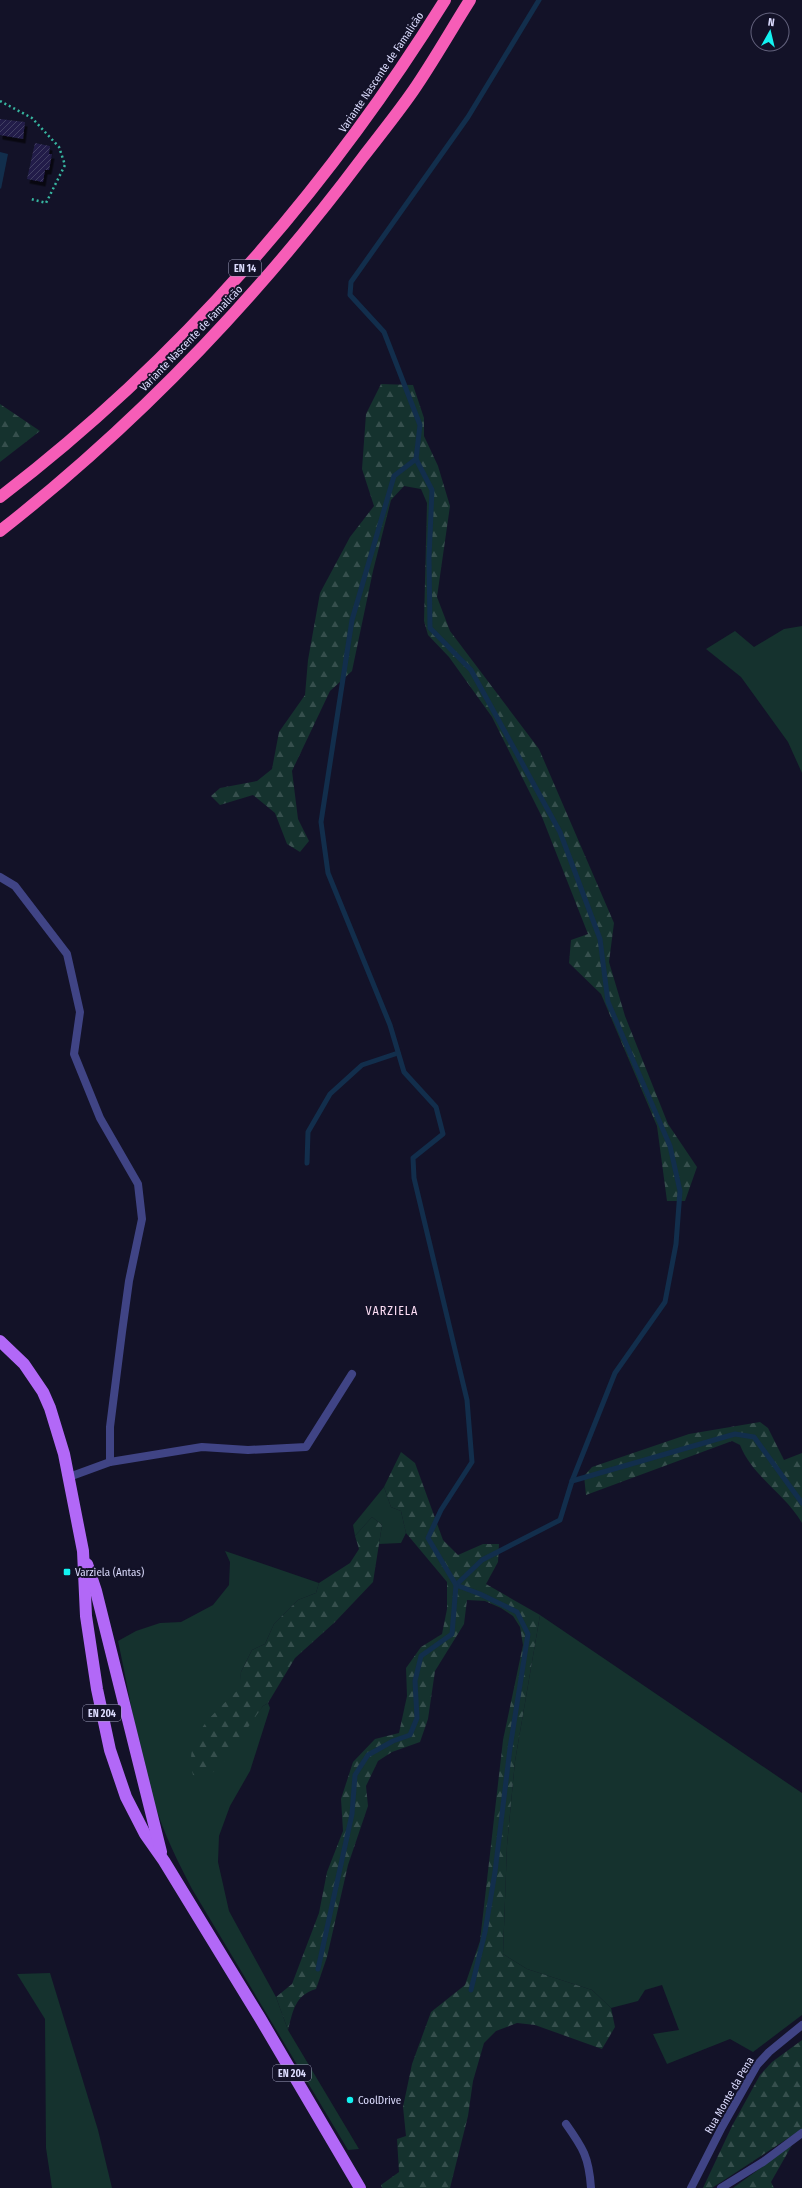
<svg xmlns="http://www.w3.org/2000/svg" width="802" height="2188" viewBox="0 0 802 2188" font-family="'Fira Sans Condensed',sans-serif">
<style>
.grass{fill:#15322e}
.forest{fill:url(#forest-firs)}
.water{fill:#122e4c}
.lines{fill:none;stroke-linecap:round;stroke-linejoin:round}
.stream{stroke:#122e4c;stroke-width:5}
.building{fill:url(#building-hatch);filter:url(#shadow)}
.path{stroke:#37b5a0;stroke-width:2.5;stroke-dasharray:2 3;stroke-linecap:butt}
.lane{stroke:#404485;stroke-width:8}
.street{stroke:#404485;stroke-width:8}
.primary{stroke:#b268f7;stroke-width:12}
.highway{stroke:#f65db7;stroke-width:12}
.poi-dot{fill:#12f2f1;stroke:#131228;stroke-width:1.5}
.labels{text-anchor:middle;stroke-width:4;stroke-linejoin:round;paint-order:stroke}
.shield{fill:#131228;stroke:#9f9fbd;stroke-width:1}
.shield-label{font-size:10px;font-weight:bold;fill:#dbdbfd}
.street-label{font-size:11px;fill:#dbdbfd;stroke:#131228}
.poi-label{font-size:11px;fill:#dbdbfd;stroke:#131228;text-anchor:start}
.neighbourhood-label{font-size:12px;letter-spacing:1px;fill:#fdddf5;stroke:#131228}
</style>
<defs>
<pattern id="forest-firs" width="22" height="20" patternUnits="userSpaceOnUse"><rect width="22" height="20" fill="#15322e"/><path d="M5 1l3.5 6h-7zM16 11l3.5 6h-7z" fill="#364f4d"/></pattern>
<pattern id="building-hatch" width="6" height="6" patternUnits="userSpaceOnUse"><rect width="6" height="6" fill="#231f48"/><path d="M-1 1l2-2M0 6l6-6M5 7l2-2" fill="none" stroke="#423f63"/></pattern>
<filter id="shadow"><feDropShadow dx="2.5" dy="4.5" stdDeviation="0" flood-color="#0009"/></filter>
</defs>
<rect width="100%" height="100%" fill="#131228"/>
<g class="grass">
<path d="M802,626V773L788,742L741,677L706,649L735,631L754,647L784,629Z"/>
<path d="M384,1487L391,1507L401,1511L406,1533L401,1543L379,1544L382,1525L372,1517L355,1536L353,1525Z"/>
<path d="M225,1551L319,1583L316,1593L298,1600L274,1624L265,1644L252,1650L241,1672L240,1689L214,1714L254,1717L263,1706L268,1703L270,1708L250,1771L230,1806L219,1836L218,1862L229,1911L276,1997L288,2030L359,2149L348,2150L192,1889C178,1862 164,1834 155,1805C138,1753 130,1696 118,1641L136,1631L160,1623L181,1622L213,1605L229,1585L230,1562Z"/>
<path d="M540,1615L802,1793V2015L753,2052L730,2039L667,2064L653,2034L679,2030L662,1985L645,1990L638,2001L611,2008L592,1990L527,1969L503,1954L507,1845L515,1761Z"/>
<path d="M50,1973L98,2130L112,2188H52L46,2148L45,2019L17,1974Z"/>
</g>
<g class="forest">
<path d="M381,384L413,385L424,418V436L438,466L450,506L437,597L450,631L539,749L614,923L609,962L625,1016L668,1124L697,1167L685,1201H667L657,1126L601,994L569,963L571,940L588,934L542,817L492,717L449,657L428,635L424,621L427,503L421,489L404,486L391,500L373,571L352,671L330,691L292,771L298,819L309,841L300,852L287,844L275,813L253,795L220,805L211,796L220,788L257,781L272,769L279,732L305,695L308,660L320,593L350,537L374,506L362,469L366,414Z"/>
<path d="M0,404L40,431L0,462Z"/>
<path d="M760,1422L768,1428L784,1460L802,1453V1523C785,1494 753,1477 740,1445L732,1441L586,1495L584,1476L592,1467L689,1434Z"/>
<path d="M401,1452L415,1463L443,1540L458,1555L483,1544H499L498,1562L486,1584L540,1615L515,1761L507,1845L503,1954L527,1969L592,1990L611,2008L615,2027L602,2049L535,2025L517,2023L496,2031L484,2043L473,2081L468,2116L450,2188H382L381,2185L399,2172L397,2139L406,2136L403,2107L412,2064L431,2012L465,1985L480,1941L503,1740L523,1645L520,1627L513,1616L501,1608L485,1601L467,1600L464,1624L435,1671L428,1719L420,1742L392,1752L378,1761L366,1786L368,1806L348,1865L327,1957L316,1989C295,1995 293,2011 288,2030L276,1997L292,1984L319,1913L327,1872L343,1831L341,1799L353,1762L375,1739L399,1733L407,1696L406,1668L421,1647L442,1634L447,1609V1582L406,1533L401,1511L391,1507L384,1487Z"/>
<path d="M372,1517L382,1525L373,1582L335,1622L295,1658L268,1703L263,1706L223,1763L209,1776L193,1775C183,1736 214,1714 239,1689L241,1672L252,1650L265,1644L274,1624L298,1600L316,1593L319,1583L350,1563L359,1549L355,1536Z"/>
<path d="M802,2040V2129L712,2188H703L732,2126L760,2075L772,2062Z"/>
<path d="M792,2145L771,2182L774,2188H733Z"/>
</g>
<path class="water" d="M0,152L8,154L1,189L0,188Z"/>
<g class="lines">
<g class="stream">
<path d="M416,459L432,490L429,558L430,628L471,670L560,832L600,939L608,1002L670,1146L680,1191L676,1244L665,1302L615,1373L572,1481L560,1520L482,1560L456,1585L480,1594L517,1612L528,1634L510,1748L495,1872L485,1932L471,1990"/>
<path d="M307,1163L308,1132L330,1094L362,1065L398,1053"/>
<path d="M572,1481L735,1434L754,1437L802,1503"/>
<path d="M318,1969L352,1814L355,1775L368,1755L393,1741L410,1735L417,1718L415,1681L421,1656L452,1634L456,1585L428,1538L441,1510L472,1462L467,1400L414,1178L413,1158L443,1134L436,1107L404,1072L390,1025L328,873L321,822L352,620L394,476L416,459L420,425L384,332L350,295L351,282L468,117L539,0"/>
</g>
</g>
<g class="building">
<path d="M0,119L25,122L23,139L0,135Z"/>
<path d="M35,143L50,146L49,154H52L49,170H45L43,182L27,179Z"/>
</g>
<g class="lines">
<path class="path" d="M0,101L32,118L59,147L65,165L46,203L31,199"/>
<g class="lane">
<path d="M566,2124C583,2148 589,2157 591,2188"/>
<path d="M721,2188L763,2162L802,2133"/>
</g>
<g class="street">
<path d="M0,877L15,886L67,954L80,1012L74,1054L100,1118L138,1184L142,1219L129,1281L122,1332L110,1427V1462L69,1477"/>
<path d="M110,1462L202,1447L248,1450L306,1447L352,1374"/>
<path d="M691,2188L722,2127L757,2065L769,2052L802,2025"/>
</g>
<g class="primary">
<path d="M0,1341L24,1364L43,1392L50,1408L64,1454L83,1551L86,1616L97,1689L110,1750L126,1797L145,1834L164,1861L260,2018L360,2188"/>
<path d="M87,1564L96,1591L161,1852"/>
</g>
<g class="highway">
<path d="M0,497C178,361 327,190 445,0"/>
<path d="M0,531C138,423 258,297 363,157C380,135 397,114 413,91C433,62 451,30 470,0"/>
</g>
</g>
<g class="poi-dot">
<rect x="63" y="1568" width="8" height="8" rx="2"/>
<circle cx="350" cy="2100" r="4"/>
</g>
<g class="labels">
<g class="shield">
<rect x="229" y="260" width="32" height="16" rx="3"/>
<rect x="83" y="1705" width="38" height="16" rx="3"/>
<rect x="273" y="2065" width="38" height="16" rx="3"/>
</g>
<g class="shield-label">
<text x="245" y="272">EN 14</text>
<text x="102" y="1717">EN 204</text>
<text x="292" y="2077">EN 204</text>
</g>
<g class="street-label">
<text transform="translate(381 72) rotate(-56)" y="4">Variante Nascente de Famalicão</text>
<text transform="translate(191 338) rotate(-46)" y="4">Variante Nascente de Famalicão</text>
<text transform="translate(729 2095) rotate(-60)" y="4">Rua Monte da Pena</text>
</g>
<g class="poi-label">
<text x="75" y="1576">Varziela (Antas)</text>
<text x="358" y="2104">CoolDrive</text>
</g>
<g class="neighbourhood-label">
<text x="392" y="1315">VARZIELA</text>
</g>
</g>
<g transform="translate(770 32) rotate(8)"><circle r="19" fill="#131228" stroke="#63627d"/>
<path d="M0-3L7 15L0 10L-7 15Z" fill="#12f2f1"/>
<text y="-6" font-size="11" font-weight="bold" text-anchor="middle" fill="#dbdbfd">N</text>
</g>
</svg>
